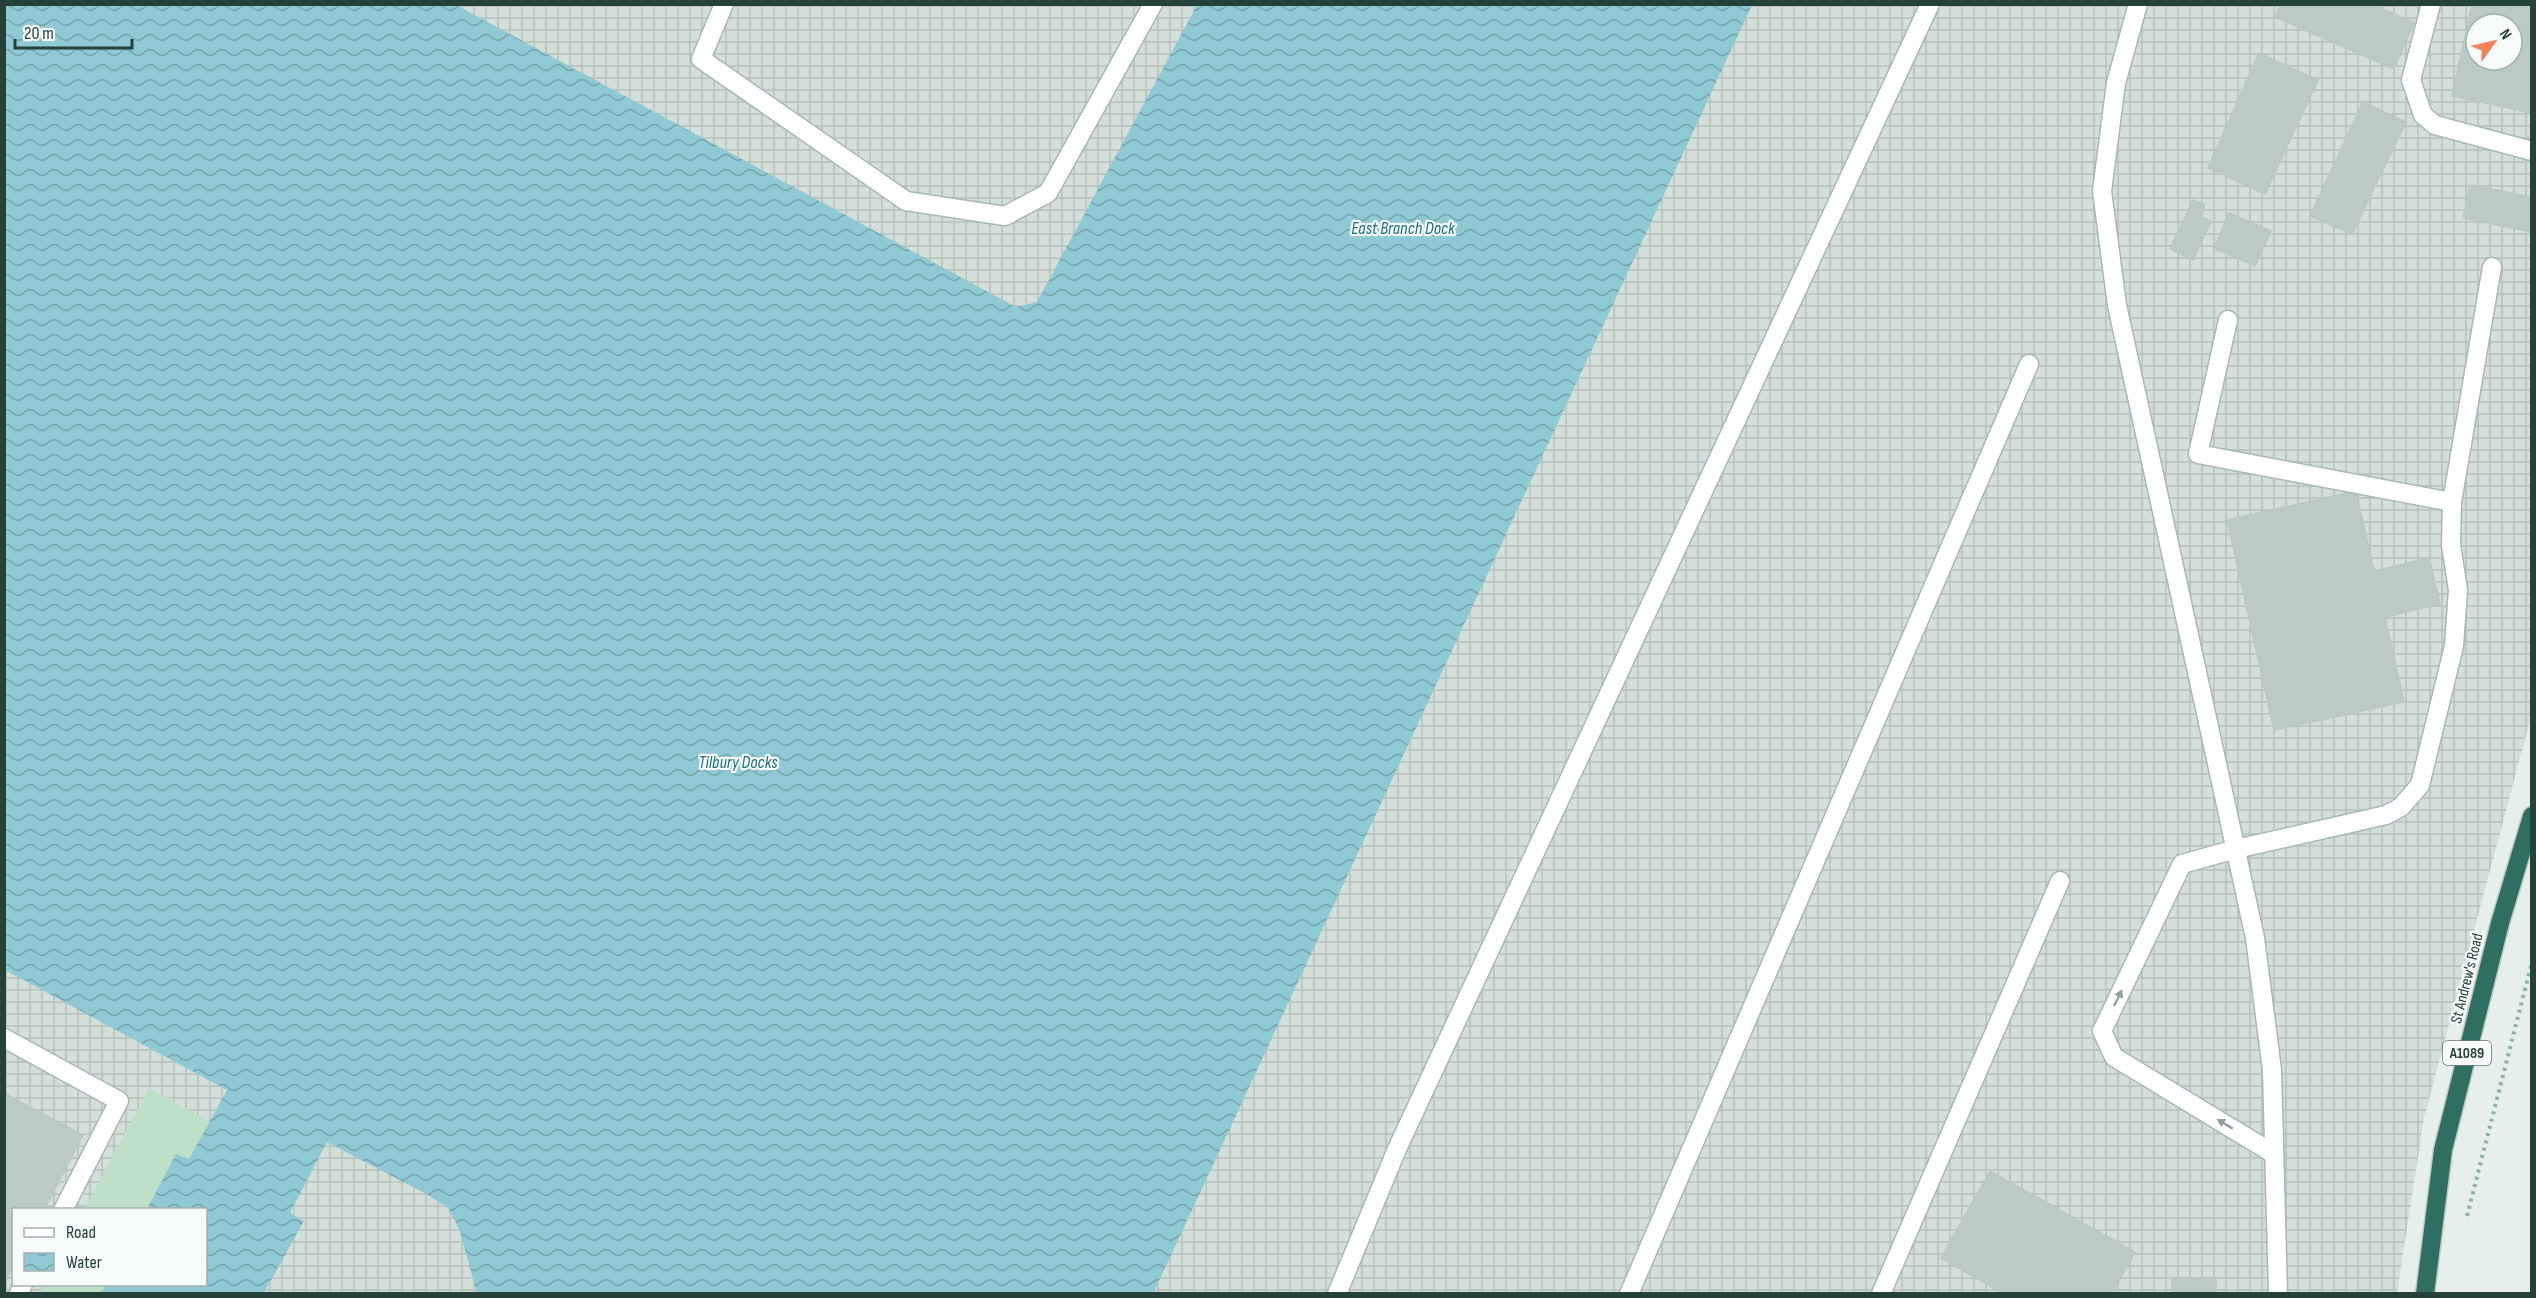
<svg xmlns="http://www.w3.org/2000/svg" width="2536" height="1298" viewBox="0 0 2536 1298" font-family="'Sofia Sans Condensed',sans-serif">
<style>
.industrial{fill:url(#industrial-grid);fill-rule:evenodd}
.grass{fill:#bfe0c8}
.water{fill:url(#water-waves)}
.building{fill:#bbcac4;stroke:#b8c9c2;stroke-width:1.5;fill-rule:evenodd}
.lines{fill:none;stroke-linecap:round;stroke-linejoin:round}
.lane-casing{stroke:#a8b8b2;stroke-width:21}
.street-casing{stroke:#a8b8b2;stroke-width:21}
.highway-casing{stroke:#c2cac8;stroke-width:21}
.path{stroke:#86b3a5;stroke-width:4;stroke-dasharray:3 4.5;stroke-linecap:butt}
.lane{stroke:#fff;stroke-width:18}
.street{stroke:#fff;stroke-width:18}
.highway{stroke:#2f6f62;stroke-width:18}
.oneway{fill:#92a09c}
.labels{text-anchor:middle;stroke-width:4.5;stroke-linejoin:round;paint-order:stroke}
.shield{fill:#f7fbf9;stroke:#637a73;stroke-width:1.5}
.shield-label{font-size:15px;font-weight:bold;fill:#24423a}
.street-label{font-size:16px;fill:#24423a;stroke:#f7fbf9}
.water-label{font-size:18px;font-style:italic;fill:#1c6f80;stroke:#f7fbf9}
</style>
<defs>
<pattern id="industrial-grid" width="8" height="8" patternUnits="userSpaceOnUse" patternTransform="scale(1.5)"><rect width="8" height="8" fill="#d4dfda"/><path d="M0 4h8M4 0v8" fill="none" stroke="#b6c1bc"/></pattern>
<pattern id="water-waves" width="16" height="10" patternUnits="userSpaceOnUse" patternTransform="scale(1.5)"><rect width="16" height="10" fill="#8ec9d4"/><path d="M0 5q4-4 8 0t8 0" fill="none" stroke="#74a5ad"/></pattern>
</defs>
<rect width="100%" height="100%" fill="#e6efeb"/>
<path class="industrial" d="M5,5H2531V717L2424,1118L2397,1293L5,1294ZM2476,24H2512V60H2476ZM14,1210H206V1284H14Z"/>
<g class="grass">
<path d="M149,1088L210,1121L189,1159L176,1155L147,1209L84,1210Z"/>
<path d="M44,1285H106L101,1293L39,1294Z"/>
</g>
<path class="water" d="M4,5H456L1016,307L1037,302L1197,5H1752L1153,1294L477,1293L459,1229L449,1209L428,1195L327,1142L290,1213L304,1221L264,1293H101L106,1285L206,1284V1210L147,1209L176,1154L189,1159L227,1090L5,970Z"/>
<g class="building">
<path d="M2281,4H2372L2414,23L2394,69L2275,17Z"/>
<path d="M2472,4H2532V113L2452,96ZM2476,24H2512V60H2476Z"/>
<path d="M2259,53L2318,80L2265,194L2208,168Z"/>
<path d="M2363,102L2406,122L2352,234L2310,216Z"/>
<path d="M2470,185L2532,197V232L2463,218Z"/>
<path d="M2193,200L2205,205L2200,216L2211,221L2193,260L2170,249Z"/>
<path d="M2229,213L2271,231L2255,266L2214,248Z"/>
<path d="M2356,491L2374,571L2429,558L2440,604L2385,617L2404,702L2274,730L2227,520Z"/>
<path d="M4,1093L83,1135L44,1210H14V1266L4,1283Z"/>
<path d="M1990,1171L2135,1252L2112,1294H2004L1941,1258Z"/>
<path d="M2172,1278L2216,1279V1294H2172Z"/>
</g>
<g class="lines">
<defs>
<g id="lane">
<path d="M724,4L701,59L906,201L1005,216L1048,193L1153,4"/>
<path d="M2431,4L2411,80L2423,115L2435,125L2532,151"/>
<path d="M2228,320L2198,454L2452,502"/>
<path d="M4,1038L119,1101L63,1210"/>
<path d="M2274,1154L2114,1057L2102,1031L2182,864L2236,849L2386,815L2401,807L2420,785L2454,646L2458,590L2451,545L2452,502L2492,267"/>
<path d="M19,1294L23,1284"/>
<path d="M1337,1294L1397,1149L1930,4"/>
<path d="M1629,1294L2029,364"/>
<path d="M1881,1294L2060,881"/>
</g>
<path id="street" d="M2138,4L2116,83L2102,191L2117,305L2255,938L2272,1070L2278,1294"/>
<path id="highway" d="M2425,1294L2443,1150L2500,923L2532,816"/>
</defs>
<use href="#lane" class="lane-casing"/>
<use href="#street" class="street-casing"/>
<use href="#highway" class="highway-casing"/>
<path class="path" d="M2467,1216L2532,962"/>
<use href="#lane" class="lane"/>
<use href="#street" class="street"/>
<use href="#highway" class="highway"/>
</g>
<defs><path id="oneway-solid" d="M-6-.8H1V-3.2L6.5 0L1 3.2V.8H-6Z" transform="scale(1.5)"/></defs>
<g class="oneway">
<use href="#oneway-solid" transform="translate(2118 998) rotate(-64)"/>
<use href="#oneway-solid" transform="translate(2225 1124) rotate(-149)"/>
</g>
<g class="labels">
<rect class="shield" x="2443" y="1041" width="48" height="24" rx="4.5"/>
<g class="shield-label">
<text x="2467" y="1058">A1089</text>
</g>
<g class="street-label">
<text transform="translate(2466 978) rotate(-76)" y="6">St Andrew's Road</text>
</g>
<g class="water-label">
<text x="1403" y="234">East Branch Dock</text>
<text x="738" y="768">Tilbury Docks</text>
</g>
</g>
<rect width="2536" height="1298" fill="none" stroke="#24423a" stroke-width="12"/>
<rect x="12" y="1208" width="195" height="78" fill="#f7fbf9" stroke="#a3b1ad" stroke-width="1.5"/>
<rect x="24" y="1228" width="30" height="9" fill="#ffffff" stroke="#a3b1ad" stroke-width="1.5"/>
<text x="66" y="1238" font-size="18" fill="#24423a">Road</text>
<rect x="24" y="1253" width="30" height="18" fill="url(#water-waves)" stroke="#a3b1ad" stroke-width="1.5"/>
<text x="66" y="1268" font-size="18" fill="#24423a">Water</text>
<g transform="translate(2494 42) rotate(56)"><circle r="28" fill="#f7fbf9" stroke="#a3b1ad" stroke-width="1.5"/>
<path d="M0-4.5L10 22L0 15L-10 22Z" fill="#f4845f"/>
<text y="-9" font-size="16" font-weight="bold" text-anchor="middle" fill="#24423a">N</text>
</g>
<path d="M15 39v9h117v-9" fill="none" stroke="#24423a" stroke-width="3"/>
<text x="24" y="39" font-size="18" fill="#24423a" stroke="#f7fbf9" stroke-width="4.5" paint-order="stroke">20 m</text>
</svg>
